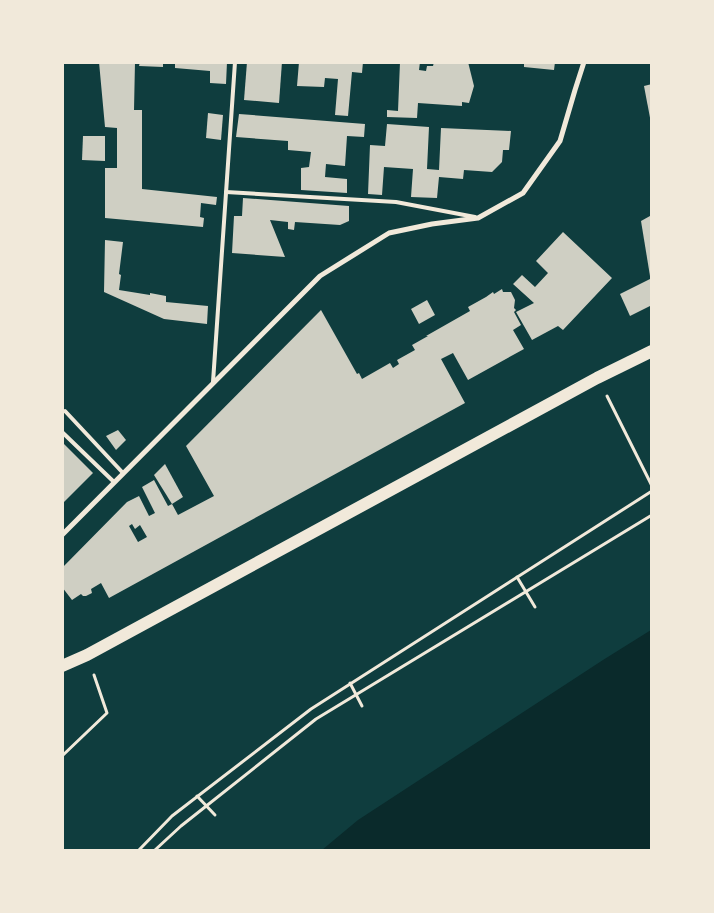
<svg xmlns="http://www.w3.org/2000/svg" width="714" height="913" viewBox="0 0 714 913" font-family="'Asap Condensed',sans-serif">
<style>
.water{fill:#0a2a2b}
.building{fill:#cfcfc3;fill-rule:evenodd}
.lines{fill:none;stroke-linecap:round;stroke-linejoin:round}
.path{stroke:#f1e9da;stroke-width:3}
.service{stroke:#f1e9da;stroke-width:4}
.minor{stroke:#f1e9da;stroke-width:5}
.primary{stroke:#f1e9da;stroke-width:12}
</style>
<rect width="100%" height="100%" fill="#0f3d3e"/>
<path class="water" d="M651,630V850H322L358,820L603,660Z"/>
<g class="building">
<path d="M99,62H135L134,110H142V189L217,197L216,205L201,203L200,217L204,218L203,227L105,218V168H117V128L105,127Z"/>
<path d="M140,62H163V67L139,66Z"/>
<path d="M175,62H227L226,84L210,83V71L175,68Z"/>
<path d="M247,62H282L279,103L244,100Z"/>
<path d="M299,62H363L362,73L352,72L348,116L335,115L338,79L325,78L324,87L297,86Z"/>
<path d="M400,62H420L419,70L426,71L427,66H433L434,62H468L474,86L469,103L462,102V106L418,103L417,118L387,117V110L398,111Z"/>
<path d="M524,62H555L554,70L524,67Z"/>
<path d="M652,84V123H651L644,86Z"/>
<path d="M208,113L223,115L221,140L206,138Z"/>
<path d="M239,114L365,124L364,137L347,136L345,166L326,164L325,177L347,179V193L301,190V168L309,167L311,152L288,150V141L236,137Z"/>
<path d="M387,124L429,127L427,169L439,170L441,128L511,131L509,150H503L502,162L492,172L464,170L463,179L439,177L437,198L411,197L413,169L384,167L382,195L368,194L370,145L385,146Z"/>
<path d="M83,136H105V161L82,160Z"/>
<path d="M243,198L349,206V221L340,225L295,222L294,230L288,229V222L270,220L285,257L232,253L234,216H242Z"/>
<path d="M650,216L652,218V276H650L641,221Z"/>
<path d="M563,232L612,278L563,330L558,326L532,340L516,312L534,303L513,284L522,275L535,287L548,273L536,261Z"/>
<path d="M105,240L123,242L119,274L121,275L119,290L150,295V293L166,296V302L208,306L207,324L164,319L104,292Z"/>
<path d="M652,278V305L630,316L620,294Z"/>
<path d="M502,289L503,292H511L515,300L514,308L516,310L514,312L521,325L513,330L524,349L468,380L453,353L441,359L465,403L109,598L101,583L91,589L92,593L86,596H83L81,594L72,600L62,587V568L127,502L139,496L149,516L155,513L142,487L154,480L168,506L172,504L178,515L214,496L186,446L321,310L357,374L359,373L362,379L390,363L393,368L399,364L397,360L415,350L412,345L428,336H426L470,311L468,307L486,297L493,292L494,294ZM132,524L135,529L140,525L147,537L138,542L129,526Z"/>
<path d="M427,300L435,315L419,324L411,309Z"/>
<path d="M118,430L126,440L116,450L106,436Z"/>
<path d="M62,442L93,473L62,504Z"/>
<path d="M165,464L183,497L172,504L154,475Z"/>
</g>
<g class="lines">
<g class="path">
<path d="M607,396L652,486"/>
<path d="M517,577L535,607"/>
<path d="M350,683L362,706"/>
<path d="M62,756L107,713L94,675"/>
<path d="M197,796L215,815"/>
<path d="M139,850L172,816L311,709L652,491"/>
<path d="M155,850L181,826L316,719L652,515"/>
</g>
<g class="service">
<path d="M226,192L396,202L475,217"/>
<path d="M213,382L235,62"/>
<path d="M65,411L123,473"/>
<path d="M62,432L114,482"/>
</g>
<path class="minor" d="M62,535L320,276L389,233L432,224L478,218L523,193L560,141L575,90L584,62"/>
<path class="primary" d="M62,666L87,655L597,378L652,351"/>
</g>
<rect width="714" height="913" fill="none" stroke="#f1e9da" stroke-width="128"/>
</svg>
